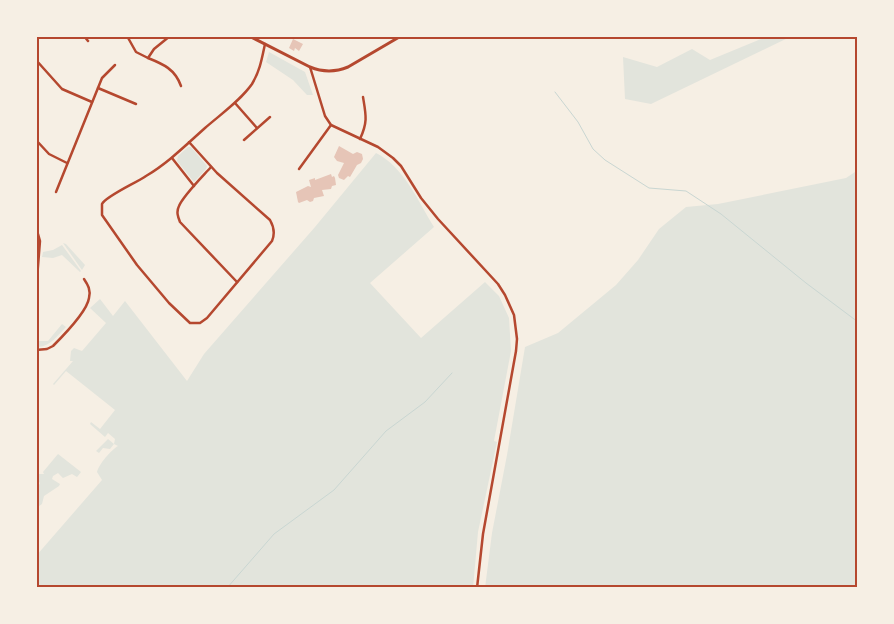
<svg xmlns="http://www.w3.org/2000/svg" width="894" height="624" viewBox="0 0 894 624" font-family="Montserrat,sans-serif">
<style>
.green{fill:#e2e4dc}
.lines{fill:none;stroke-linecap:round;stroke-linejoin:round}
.stream{stroke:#c9d6d2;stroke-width:1}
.building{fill:#e6c5b7}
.minor{stroke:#b5482f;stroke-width:2.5}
.secondary{stroke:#b5482f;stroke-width:3}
.neatline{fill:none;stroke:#b5482f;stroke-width:2}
</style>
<rect width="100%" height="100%" fill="#f6efe4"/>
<g class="green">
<path d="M768,36H792L651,104L625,99L623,57L657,67L692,49L710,60Z"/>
<path d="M269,52L305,72L313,95H307L293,80L266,62Z"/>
<path d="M188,147H191L207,166L206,169L194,182L177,161L178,156Z"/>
<path d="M376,153C404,167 418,201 434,227L370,283L421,338L485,282L499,296L509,318L511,351L494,441L497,442L478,532L473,588H36V556L102,480L97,472C99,464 111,450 118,446L114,444L110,449L103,448L99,453L96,451L108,439L114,444L115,439L108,433L105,437L90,424L91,422L100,429L115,410L66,371L54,385L53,384L73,361H70L71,351L74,348L82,351L106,323L90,308L100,299L113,316L125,301L187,381L204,354L315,227Z"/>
<path d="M858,170V588H485L492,533L507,455L525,347L558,333L616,285L638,260L659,229L686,207L718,204L846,178Z"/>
<path d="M63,243L66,244L85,265L82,270Z"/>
<path d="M62,245L81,271L80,272L62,255L53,258L42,257L43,252L53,250Z"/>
<path d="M62,324L66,327C57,336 51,346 38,347L36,341H48Z"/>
<path d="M58,454L81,472L77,477L72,474L63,478L58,473L53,476L52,479L60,484L59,486L44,496L42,504L36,508V491L40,483L38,481L39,474H44L43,472Z"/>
</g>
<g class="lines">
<g class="stream">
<path d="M555,92L578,122L593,149L605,160L649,188L686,191L721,214L806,283L858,322"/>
<path d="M227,588L274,534L334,490L386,431L425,402L452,373"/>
</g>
</g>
<g class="building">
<path d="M293,39L303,44L299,51L295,48L294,51L289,48Z"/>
<path d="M339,146L353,154L357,152L362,154L363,159L361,163L357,165L350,177L348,176L344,180L339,178L338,175L344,163L337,161L334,157Z"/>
<path d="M331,174L332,177L334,176L335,178L336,185L332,186L331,189L322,190L324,196L314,198L313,201L310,202L307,200L299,203L298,202L296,192L308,186L311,187L309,180L315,178V180Z"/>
</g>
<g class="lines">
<g class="minor">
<path d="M84,36L88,41"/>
<path d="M127,36L136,52L148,58L154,49L170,36"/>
<path d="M148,58C163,64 175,69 181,86"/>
<path d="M36,60L62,89L92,102"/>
<path d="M310,67L325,116L331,125L378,147L393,158L401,166L421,198L438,219L498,284L505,295L514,315L517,339L516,351L483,534L477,588"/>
<path d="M98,88L136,104"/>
<path d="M235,103L257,128"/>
<path d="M360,139C368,122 366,115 363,97"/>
<path d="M36,140L49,154L67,163"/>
<path d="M244,140L270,117"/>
<path d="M189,142L217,173L270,220C274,227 275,234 272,241L207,318L200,323H190L169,303L137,265L102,215V204C106,196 136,183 146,176C168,163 186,145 205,128C221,114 240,101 252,84C260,71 262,58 265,44"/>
<path d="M172,158L194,186"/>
<path d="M211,167C203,176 183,196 179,206C176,212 178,217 180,222L237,282"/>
<path d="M299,169L331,125"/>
<path d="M56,192L102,78L115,65"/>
<path d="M36,227L40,241L36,291"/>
<path d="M36,350L47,349L53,346C63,336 87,312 89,298C91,290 88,285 84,279"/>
</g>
<path class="secondary" d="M249,36L310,67C322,72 336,72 348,67L401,36"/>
</g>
<rect width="894" height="624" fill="none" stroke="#f6efe4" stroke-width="75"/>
<rect x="38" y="38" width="818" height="548" class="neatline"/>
</svg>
